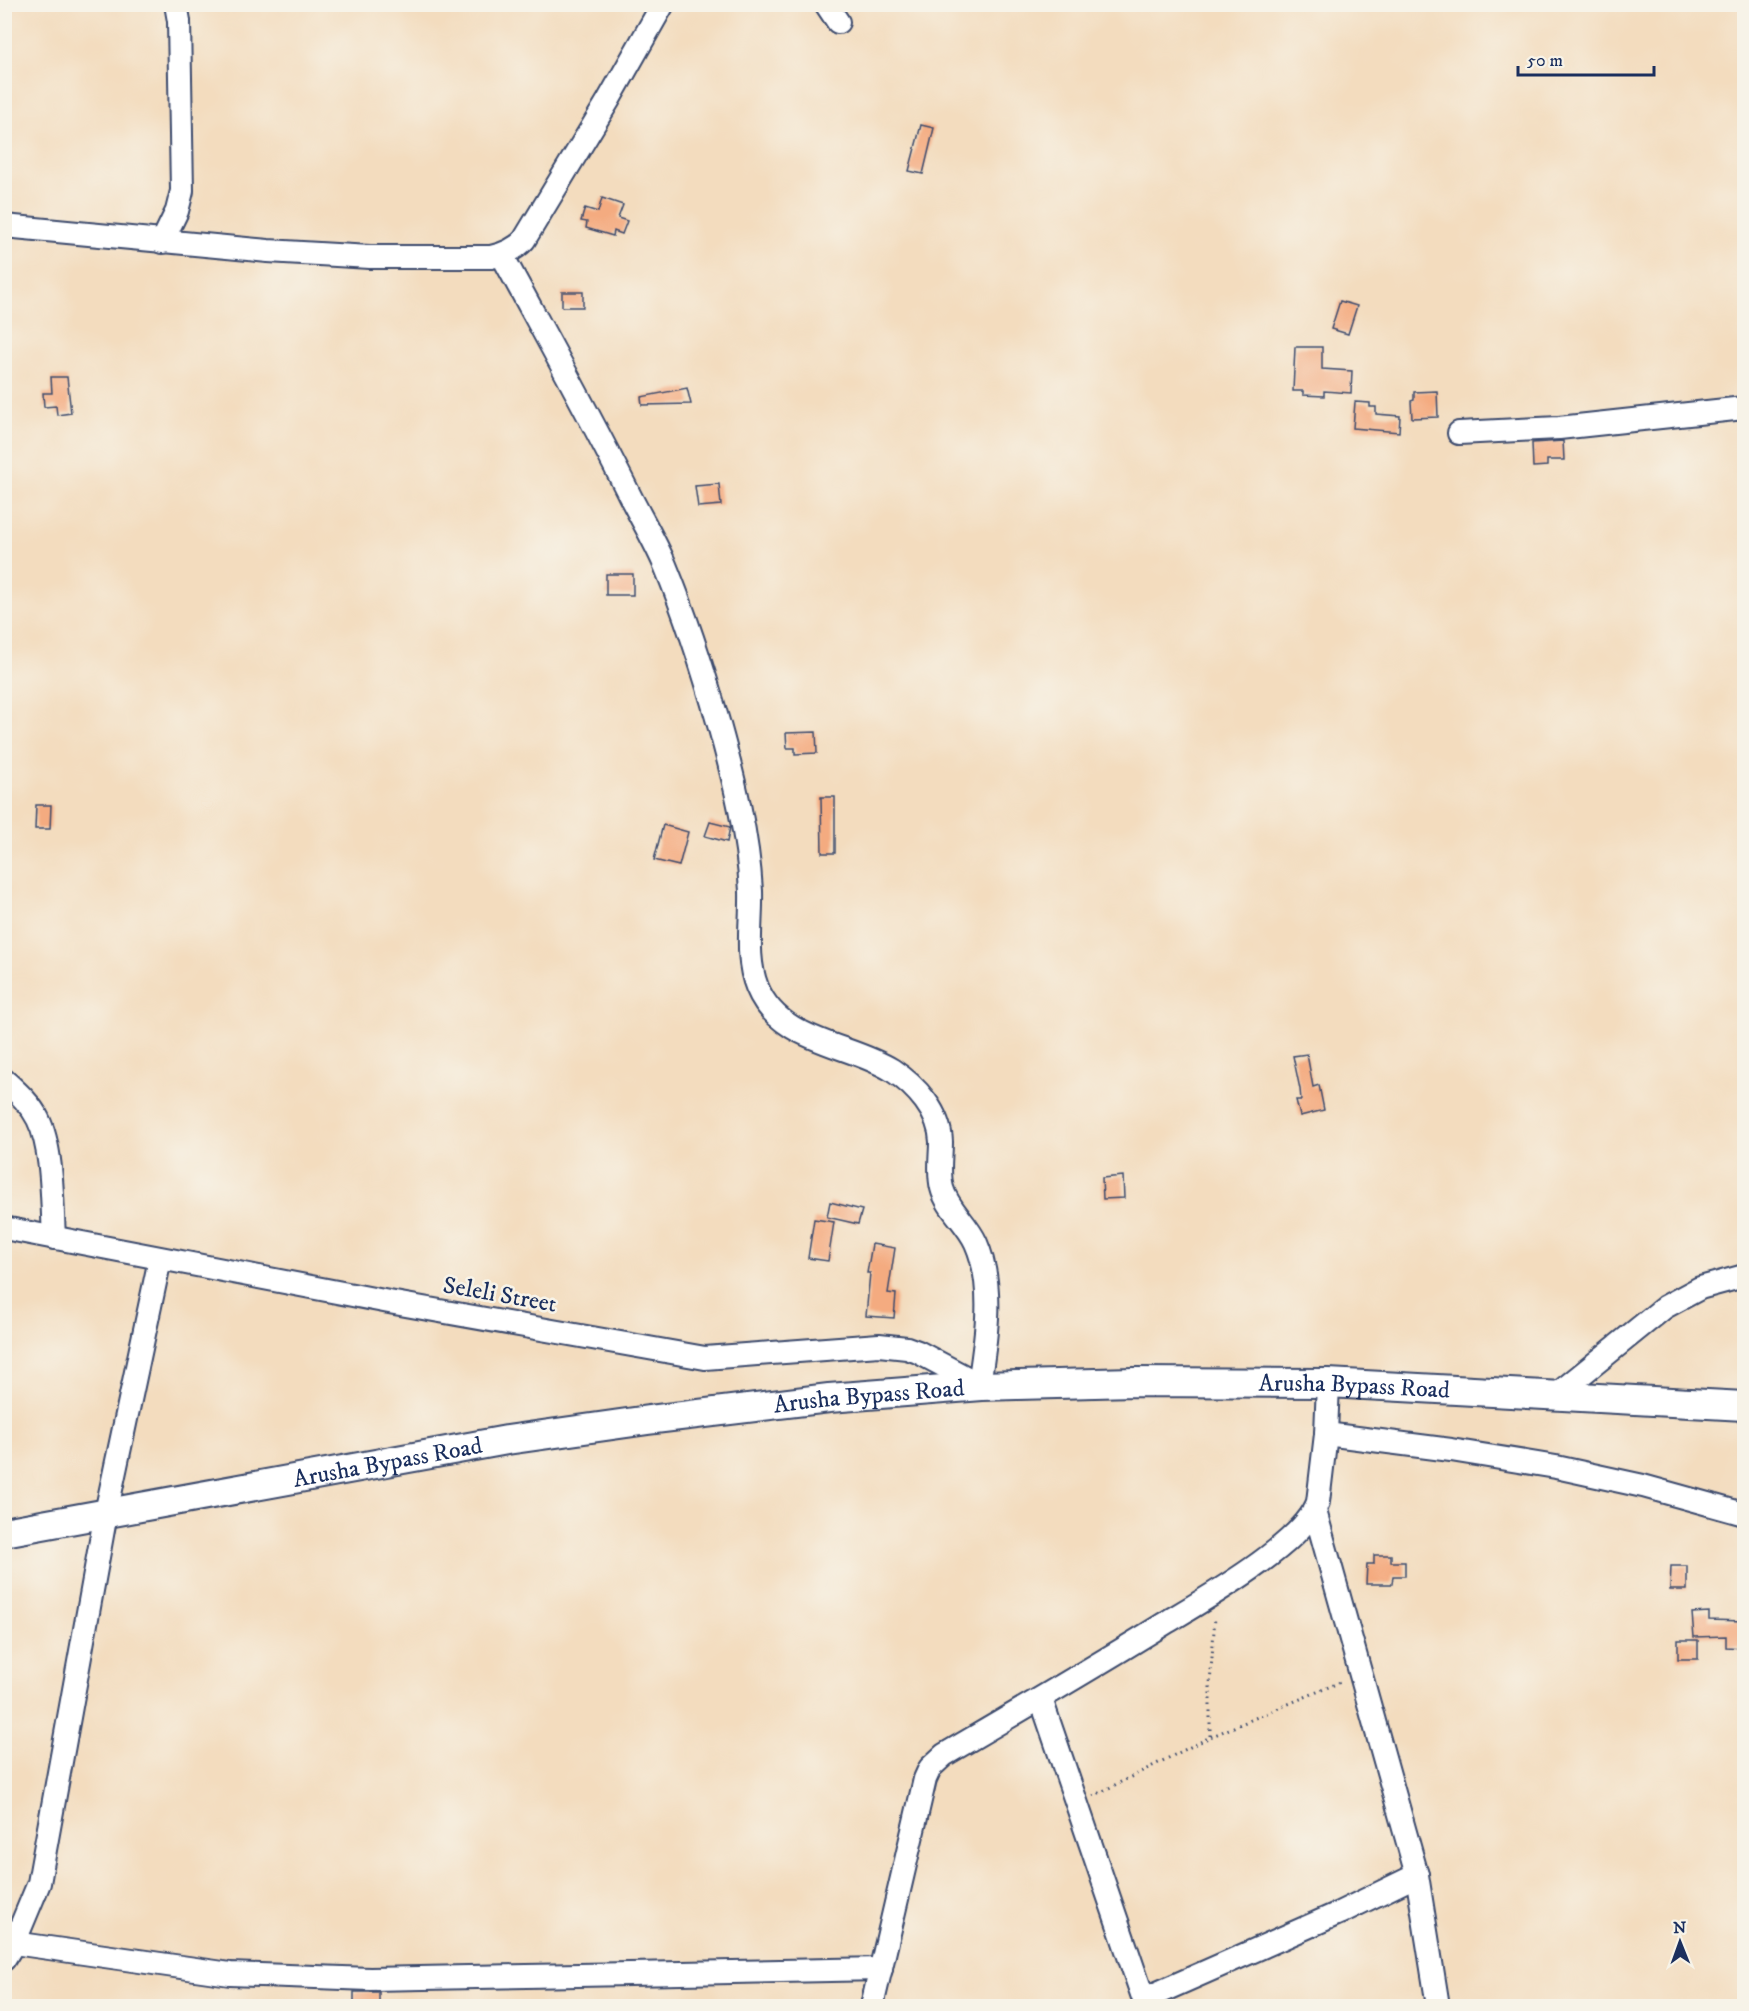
<svg xmlns="http://www.w3.org/2000/svg" width="1749" height="2011" viewBox="0 0 1749 2011" font-family="'IM FELL DW Pica',serif">
<style>
.building{fill:#f4ab80}
.lines{fill:none;stroke-linecap:round;stroke-linejoin:round}
.minor-casing{stroke:#3b496c;stroke-width:26}
.major-casing{stroke:#3b496c;stroke-width:32}
.path{stroke:#3b496c;stroke-width:3;stroke-dasharray:1.5 4.5;stroke-linecap:butt}
.minor{stroke:#fff;stroke-width:22}
.major{stroke:#fff;stroke-width:28}
.labels{text-anchor:middle;stroke-width:5;stroke-linejoin:round;paint-order:stroke}
.street-label{font-size:24px;fill:#1b2f5e;stroke:#f7f3e8}
</style>
<rect width="100%" height="100%" fill="#f7f3e8"/>
<filter id="ink" filterUnits="userSpaceOnUse"><feTurbulence type="fractalNoise" baseFrequency=".0167" numOctaves="2"/><feDisplacementMap in="SourceGraphic" scale="12" xChannelSelector="R" yChannelSelector="G"/><feConvolveMatrix kernelMatrix="1 2 1 2 8 2 1 2 1" color-interpolation-filters="sRGB"/></filter>
<filter id="wash" filterUnits="userSpaceOnUse"><feTurbulence type="fractalNoise" baseFrequency=".008" numOctaves="4" result="noise"/><feDisplacementMap in="SourceGraphic" scale="24" xChannelSelector="R" yChannelSelector="G"/><feGaussianBlur stdDeviation="1.35" result="paint"/><feColorMatrix in="noise" values="0 0 0 0 0 0 0 0 0 0 0 0 0 0 0 0 0 1.4 0 .05"/><feComposite in="paint" operator="in"/></filter>
<g filter="url(#wash)">
<rect width="100%" height="100%" fill="#f3dcbe"/>
<g id="blocks">
<g class="building">
<path d="M921,125L934,128L923,174L909,171Z"/>
<path d="M602,198L623,205L618,218L627,221L622,234L614,231L613,236L586,228L587,222L581,221L585,208L598,212Z"/>
<rect x="562" y="292" width="21" height="15"/>
<path d="M1340,301L1357,306L1348,334L1331,329Z"/>
<path d="M1295,347H1322V369L1352,371L1351,393L1324,391V396L1303,395V391H1293Z"/>
<path d="M51,377H67L71,413L57,415L56,406L44,407L43,393H52Z"/>
<path d="M687,388L691,404L642,405L641,397Z"/>
<path d="M1437,391L1438,417L1412,418L1411,401L1414,400V392Z"/>
<path d="M1355,402L1370,403V407H1376V414L1400,416L1399,432L1353,428Z"/>
<path d="M1563,441L1564,460H1547V466L1533,467L1532,443Z"/>
<path d="M719,484L721,505L698,507L695,486Z"/>
<rect x="606" y="574" width="27" height="21"/>
<path d="M816,732L817,753L795,754V748H787L786,733Z"/>
<path d="M821,797H835V853H822Z"/>
<path d="M36,805H51L50,829H35Z"/>
<path d="M710,822L730,827L727,842L705,836Z"/>
<path d="M663,825L688,832L679,866L654,860Z"/>
<path d="M1307,1054L1313,1087L1319,1085L1324,1110L1300,1116L1296,1100H1301L1300,1089L1293,1056Z"/>
<path d="M1123,1176L1124,1198L1103,1199L1102,1178Z"/>
<path d="M830,1202L862,1210L858,1224L827,1217Z"/>
<path d="M814,1219L834,1222L828,1261L808,1258Z"/>
<path d="M872,1244L895,1248L888,1293L896,1294L894,1318L866,1316L870,1273H867Z"/>
<path d="M1374,1555H1391V1562H1405V1576H1393L1392,1584H1366L1367,1564H1374Z"/>
<path d="M1671,1566H1687V1590H1670Z"/>
<path d="M1709,1612V1620L1744,1621V1648L1726,1647V1636L1694,1637L1692,1613Z"/>
<rect x="1678" y="1640" width="20" height="19"/>
<rect x="354" y="1992" width="25" height="15"/>
</g>
</g>
</g>
<g filter="url(#ink)">
<use href="#blocks" fill-opacity="0" stroke="#3b496c" stroke-width="1.5"/>
<g class="lines">
<defs>
<g id="minor">
<path d="M826,4L838,22"/>
<path d="M4,226L268,251L370,257H491C504,254 515,250 524,240L608,101L663,4"/>
<path d="M162,242L177,211L182,191L179,21L176,4"/>
<path d="M502,255C544,333 587,410 627,490C639,515 654,539 665,565C686,616 704,672 719,725C734,779 748,835 751,891C752,923 745,957 757,987C779,1042 848,1043 892,1070C916,1086 940,1112 941,1142C941,1157 938,1173 942,1188C947,1208 967,1223 976,1243C995,1286 986,1339 979,1384"/>
<path d="M1459,433L1559,428L1744,408"/>
<path d="M4,1080C17,1092 30,1103 38,1119C53,1149 52,1203 54,1238"/>
<path d="M4,1228L389,1302L705,1358L879,1345L907,1348L918,1352L982,1386"/>
<path d="M1555,1396L1665,1307L1700,1288L1744,1276"/>
<path d="M1326,1434L1451,1450L1556,1467L1643,1486L1744,1514"/>
<path d="M1315,1511L1417,1875L1438,2006"/>
<path d="M1041,1699L1146,2006"/>
<path d="M14,1943L230,1974L370,1979L881,1969"/>
<path d="M4,1959L14,1943L39,1883L106,1513L160,1259"/>
<path d="M1144,1999L1339,1913L1417,1875"/>
<path d="M872,2006L925,1779L930,1768L944,1755C1019,1711 1093,1668 1167,1622C1205,1599 1304,1543 1318,1502L1326,1434L1328,1383"/>
</g>
<g id="major">
<path id="s1" d="M4,1532L507,1440L648,1420L829,1398L982,1386L1133,1382L1328,1383L1744,1406"/>
</g>
</defs>
<use href="#minor" class="minor-casing"/>
<use href="#major" class="major-casing"/>
<g class="path">
<path d="M1210,1736V1684L1215,1617"/>
<path d="M1093,1796L1210,1737L1343,1681"/>
</g>
<use href="#minor" class="minor"/>
<use href="#major" class="major"/>
</g>
</g>
<g class="labels">
<g class="street-label">
<text transform="translate(500 1294) rotate(10)" y="8">Seleli Street</text>
<text dy="8" stroke="none"><textPath href="#s1" startOffset="1362">Arusha Bypass Road</textPath></text>
<text dy="8" stroke="none"><textPath href="#s1" startOffset="876">Arusha Bypass Road</textPath></text>
<text dy="8" stroke="none"><textPath href="#s1" startOffset="390">Arusha Bypass Road</textPath></text>
</g>
</g>
<rect width="1749" height="2011" fill="none" stroke="#f7f3e8" stroke-width="24"/>
<g transform="translate(1680 1942) rotate(359)" stroke="#f7f3e8" stroke-width="4.5" paint-order="stroke">
<path d="M0-4.5L10 22L0 15L-10 22Z" fill="#1b2f5e"/>
<text y="-9" font-size="16" font-weight="bold" text-anchor="middle" fill="#1b2f5e">N</text>
</g>
<path d="M1518 66v9h136v-9" fill="none" stroke="#1b2f5e" stroke-width="3"/>
<text x="1527" y="66" font-size="18" fill="#1b2f5e" stroke="#f7f3e8" stroke-width="4.5" paint-order="stroke">50 m</text>
</svg>
